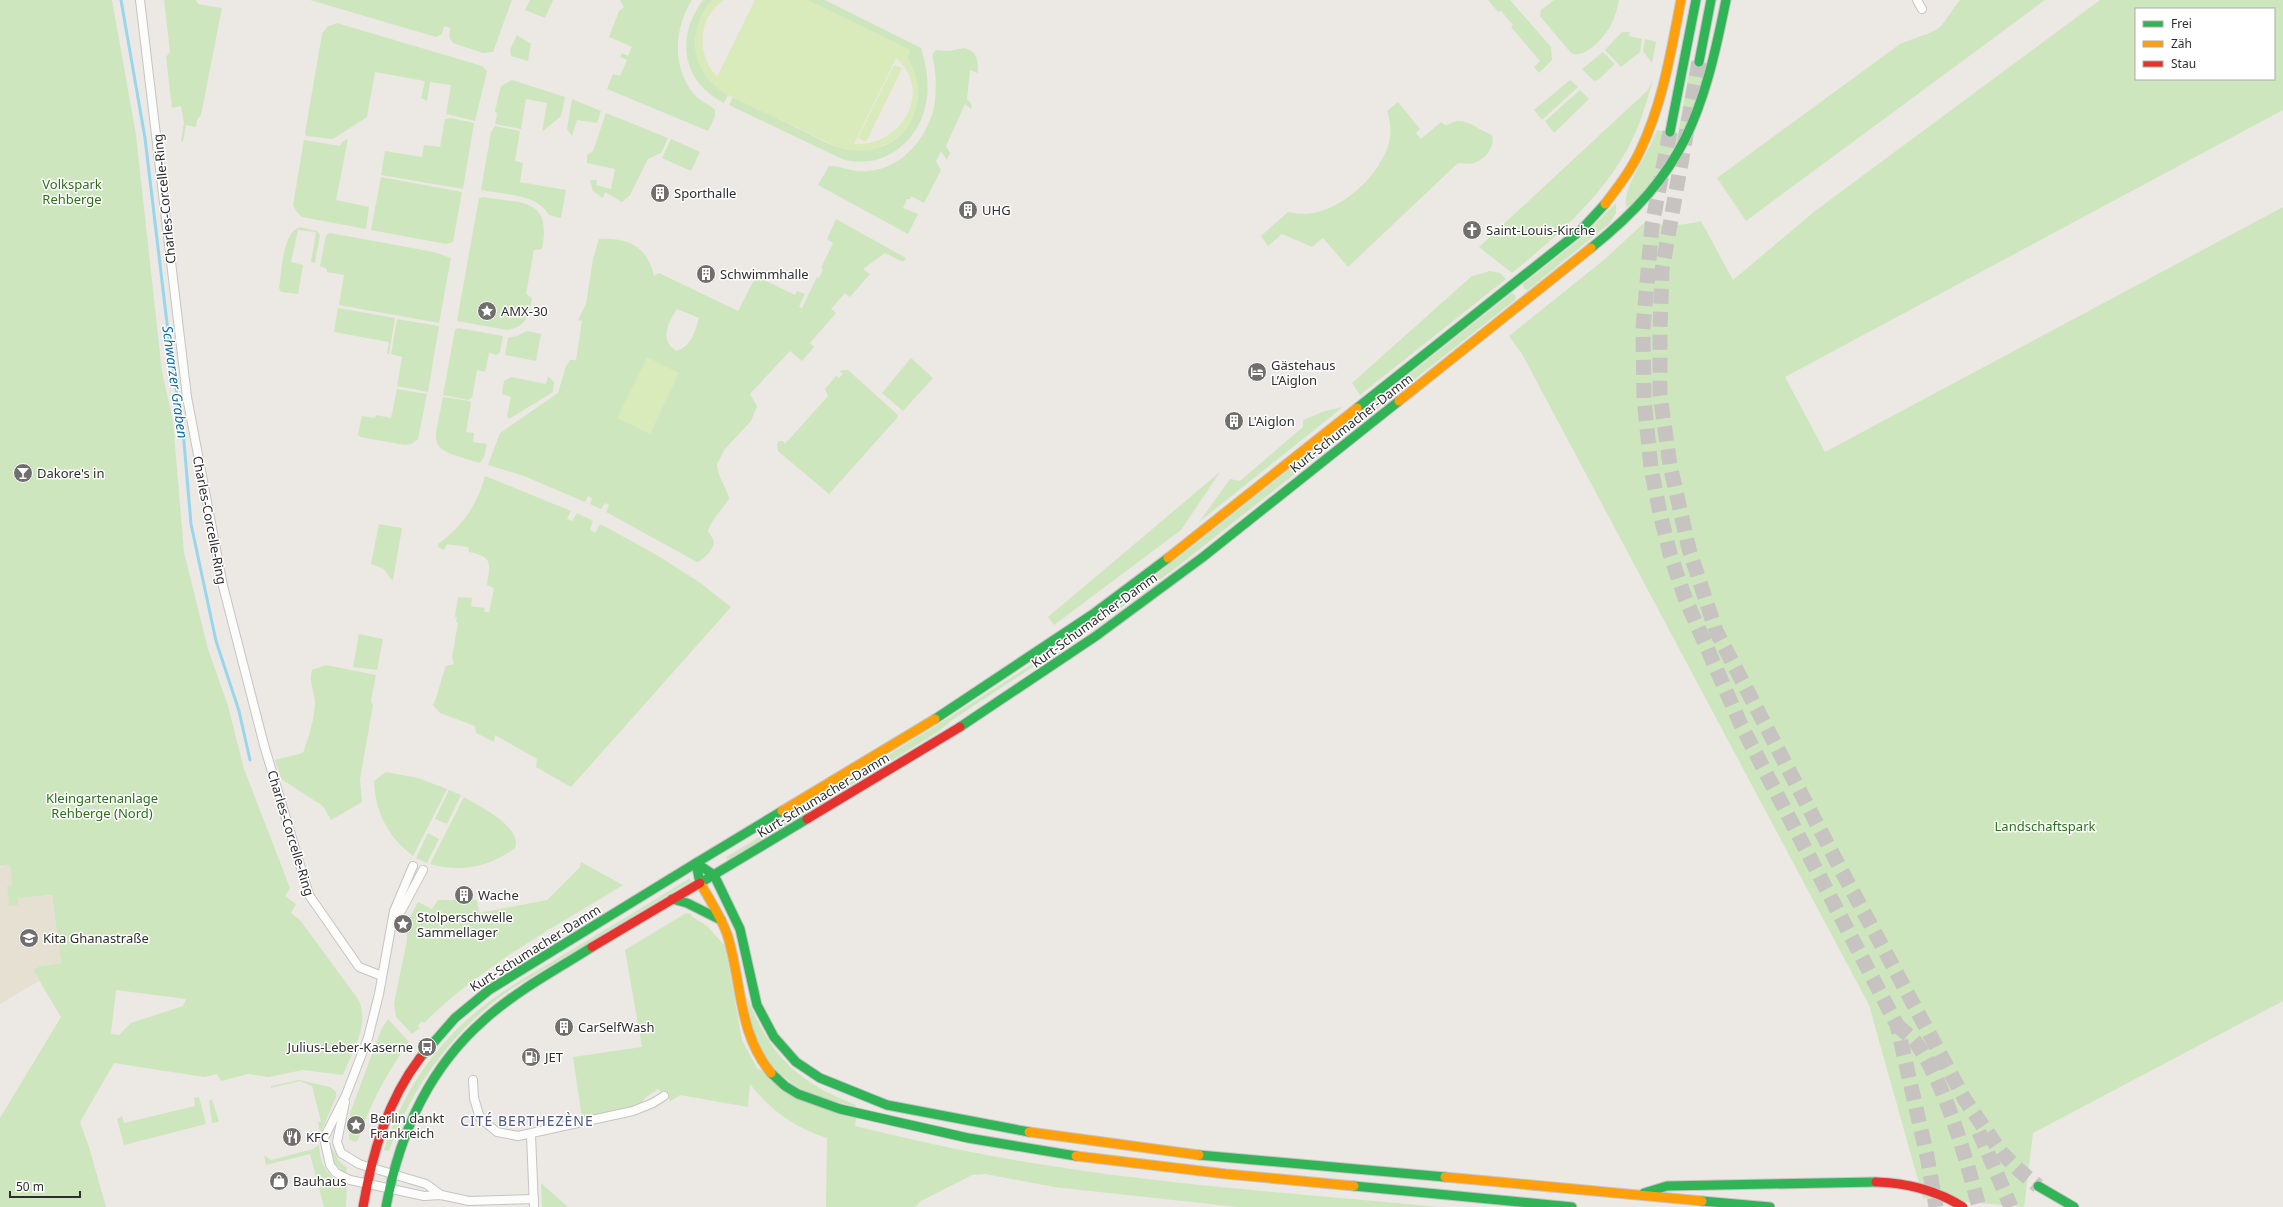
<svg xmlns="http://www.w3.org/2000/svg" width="2283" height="1207" viewBox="0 0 2283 1207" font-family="'Noto Sans',sans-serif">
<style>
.education{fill:#e6e0d3}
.green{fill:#cee6be;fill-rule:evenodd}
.pitch{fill:#d9eabb;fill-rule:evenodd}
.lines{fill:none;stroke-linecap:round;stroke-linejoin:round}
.stream{stroke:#99d6ec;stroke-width:3}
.highway-tunnel{stroke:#c6c3c0;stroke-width:15;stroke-dasharray:15 8;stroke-linecap:butt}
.street-casing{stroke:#c5c4c5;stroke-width:10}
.fast-casing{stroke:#c5c4c5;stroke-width:11}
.slow-casing{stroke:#c5c4c5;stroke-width:11}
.jam-casing{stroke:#c5c4c5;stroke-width:11}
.street{stroke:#fcfcfb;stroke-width:8}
.fast{stroke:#30b455;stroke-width:9}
.slow{stroke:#ff9f0a;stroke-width:9}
.jam{stroke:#e5322d;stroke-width:9}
.jam-bridge-casing{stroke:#c6c5c4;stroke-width:11;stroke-linecap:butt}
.jam-bridge{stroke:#e5322d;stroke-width:9}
.labels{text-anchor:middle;stroke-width:3;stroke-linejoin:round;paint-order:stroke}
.park-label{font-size:13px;fill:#2c6e1b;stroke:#fff}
.poi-label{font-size:13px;fill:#2e2e2e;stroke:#fff;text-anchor:start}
.street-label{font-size:13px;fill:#2e2e2e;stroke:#fff}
.water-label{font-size:14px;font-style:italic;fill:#0d6fa3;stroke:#fff}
.neighbourhood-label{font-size:14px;letter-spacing:1px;fill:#4d5680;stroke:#fff}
</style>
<rect width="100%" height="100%" fill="#ece8e4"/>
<path class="education" d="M10,865L12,885L17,898L52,895L61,963L40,966L33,970L39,981L0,1004V867Z"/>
<g class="green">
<path d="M0,0H112L136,135L162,372L173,421L184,552L208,649L228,706L244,769L290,888L285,896L296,904L291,913L300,920L358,999C371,1022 352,1053 343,1075L303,1070L269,1077L248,1074L221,1081L217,1074L204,1077L114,1063L80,1122L89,1147L106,1207H0V1118L61,1017L33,970L40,966L61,963L52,895L18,898V905L9,906L7,886L12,885L10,865L0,866ZM116,990L186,999L183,1006L131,1023L119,1035L111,1034Z"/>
<path d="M164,0H196L198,4L222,8L201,115L197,120L196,127L186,125L183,142L181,141L184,123L181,106L172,108L166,57L170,52Z"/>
<path d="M310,0H512L493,52L483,53L453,43L449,37L450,28L444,26L442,34L436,37Z"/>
<path d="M530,0H553L545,18L525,10Z"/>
<path d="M620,0H692C674,28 672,66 693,93C699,101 708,103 715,110V116L708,131L607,89L613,74L620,76L627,60L620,57L622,53L628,56L632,47L609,37L619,11L624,7Z"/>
<path d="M703,0H712C685,33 691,72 728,95L724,103C682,82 675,37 703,0Z"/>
<path d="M807,0H825L921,48C926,65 930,85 926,103C919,143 881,171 842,159L729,105L733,97C758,109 782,121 807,133C816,137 827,144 837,147C867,156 901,147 913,116C921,97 918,75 907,58L910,50Z"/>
<path d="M1488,0H1510L1551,47L1552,60L1539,73L1534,67L1540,61L1511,27L1513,25L1501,11L1498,12Z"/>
<path d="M1554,0H1618L1619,1C1617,9 1615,17 1611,25C1605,36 1585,60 1571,53L1540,16L1541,10Z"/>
<path d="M1960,0H2045L1746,221L1717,178L1900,44C1911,39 1935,33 1941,26C1948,18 1953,8 1960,0Z"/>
<path d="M2100,0H2283V110L1785,377L1825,452L2283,207V1001L2033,1133L2024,1207L1923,1198L1869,1005L1522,354L1509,336L1605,259L1646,221C1665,227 1681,226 1701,221L1733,280L1815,211ZM2136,9H2274V79H2136Z"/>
<path d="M337,23L482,66L487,71L475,121L446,114L451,85L430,82L427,101L421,98L425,81L375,72L367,117L333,139L306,136L305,133L322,34L327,27Z"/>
<path d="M1622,32H1630L1629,36L1642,39L1640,52L1621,67L1605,50Z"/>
<path d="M517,35L531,44L528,61L511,56L510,50Z"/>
<path d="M1645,39L1656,42L1652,63L1643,51Z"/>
<path d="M964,48C978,51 978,61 978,73L970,70L967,99L972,105L971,109L965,104L946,146L950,153L947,160L941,151L936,161L941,170L924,203L911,196L910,199H907L903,208L918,214L908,234L818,185L829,166C839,165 854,173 868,171C903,169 931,134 935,101C936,91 936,80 935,71C935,64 932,59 933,53L936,50L949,51Z"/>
<path d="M1603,52L1615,64L1598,80L1594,81L1582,69Z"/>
<path d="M1691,62L1706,64C1696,112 1675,153 1644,191C1639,196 1633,206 1626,207C1622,187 1650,151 1657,130L1678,133Z"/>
<path d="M512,80L565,97L561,116L542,132L547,103L526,99L521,129L495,124L497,114L495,111L501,86Z"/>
<path d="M1570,80L1578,87L1542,120L1534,110Z"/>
<path d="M1653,80C1646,103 1640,126 1629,146C1602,197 1556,237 1512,273L1479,247L1648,90Z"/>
<path d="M1580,90L1589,99L1554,133L1545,121Z"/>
<path d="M572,99L601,111L597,123L577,120L572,136L567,129Z"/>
<path d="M1398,102L1420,129L1416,133L1421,139L1441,122L1446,126C1463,113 1475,129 1492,135C1495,147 1486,159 1474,163C1470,165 1463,163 1458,163L1348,267L1323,238L1312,247L1282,234L1268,246L1261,236L1288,212C1294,213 1301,214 1307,214C1340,211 1375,180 1387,149C1392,137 1391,123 1387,111Z"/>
<path d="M606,113L668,138L661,153L648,159L630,195L622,202L605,192L603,198L593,191L590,180H597L596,185L611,189L615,169L587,163V155L593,151Z"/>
<path d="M451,118L474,123L463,189L381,175L385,151L422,157L424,145L440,147L445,119Z"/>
<path d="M495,126L520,131L515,161L523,163L520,182L566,190L561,218L549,215C537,193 503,195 481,190L491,132Z"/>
<path d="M348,139L336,200L369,207L366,229L302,217L296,211L293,205L304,140L340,146L343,141Z"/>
<path d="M671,139L700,152L691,171L662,158Z"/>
<path d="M381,177L462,192L453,242L446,244L371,230Z"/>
<path d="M483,197C522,204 552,197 542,249L534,250L526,294L532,298C529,316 526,327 507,330L457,321L479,198Z"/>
<path d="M1616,203V213L1610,223L1528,290L1524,289L1523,284L1581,238Z"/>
<path d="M836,219L906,258L903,262L885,253L863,269L870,274L850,297L845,293L831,309L836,313L810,343L814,347L802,361L790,351L750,394L757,406L751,421L725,449L717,464C717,477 727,487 729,499C722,510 711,520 708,531C710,535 714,539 714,543C713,550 703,560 697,562L606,512L609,505L605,503L601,509L590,504L592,498L588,496L585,502L524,476L488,465L500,433L558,393L566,366L570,360H576L582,321L578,320L586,304L593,259L599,239C628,237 648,247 654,276L659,273L738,311L756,276L795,295L797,291L805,294L799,307L802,308L817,277L819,278L823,269L821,268L833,243L827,239ZM677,309L699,318C695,332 691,347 676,351C659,339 668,323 677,309Z"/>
<path d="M300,227L317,231L320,235L315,263L311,262L316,232L298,230L291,262L303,265L298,294L281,292L279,288C282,271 282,233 300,227Z"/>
<path d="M330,233L434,252L451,258L439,323L339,305L344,275L327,272V269L320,266L326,235Z"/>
<path d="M1490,271L1500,273L1506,279L1360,395L1352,383L1472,276Z"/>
<path d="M1512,293L1516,296L1515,300L1177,567L1074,642L1070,637L1147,582Z"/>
<path d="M338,308L395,318L389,354H387L389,342L334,332Z"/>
<path d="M397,319L439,326L428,392L397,386L402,357L391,354Z"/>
<path d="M458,328L503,336L500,352L497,355L489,353L485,372L477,370L472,398H470L469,400L443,395L455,330Z"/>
<path d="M527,331L541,334L536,361L505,355L508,338L517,336Z"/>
<path d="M911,358L933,378L903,411L882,393Z"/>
<path d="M842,370H848L898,415L897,418L829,494L778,451L777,444L779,441H783L785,444L828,396L825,389L836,376L839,378L843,374L840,372Z"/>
<path d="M548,376L554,382L553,392L509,419L507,416L511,397L502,394L504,381L511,377L546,384Z"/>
<path d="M397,389L427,394L418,439L411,444L405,445L360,437L358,434L362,416L375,418L376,415L391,418Z"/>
<path d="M443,397L469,401L471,403L466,432L474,433L473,442L487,444L484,457L480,463C426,447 433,450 443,397Z"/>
<path d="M1343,407L1199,522L1230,479L1240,481L1303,427V420L1325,411Z"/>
<path d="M1220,472L1181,530L1054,625L1048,617Z"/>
<path d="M485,476L571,511L567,519L572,521L577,513L593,521L590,530L595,533L600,524L606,527L660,557L699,582L731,607L571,787L536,767L537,759L495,735L494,742L476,733L475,726L440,713L433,705C438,695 441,678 446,666L454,664L452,657L458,623L456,622L457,617H455L458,597L472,598L471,606L485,608L484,612H489L494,588L487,585C490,564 494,557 469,552L468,547L447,544L444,550L438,547V544C463,526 477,505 485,476Z"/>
<path d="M379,524L402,528L393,580L391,579L384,569L371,564Z"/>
<path d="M359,634L383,639L377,670L353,667Z"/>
<path d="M1048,654V657L952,720L938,732L728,860L726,857L778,826L789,816L950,717Z"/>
<path d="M326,665L376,675L371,701L373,705L360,779L362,802L331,820L323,806L281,779L275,760L303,753C309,736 314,721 315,703C315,690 308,684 312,670Z"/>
<path d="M386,772L418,778L447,789L413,856C388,837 375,812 374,781Z"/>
<path d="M449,790L461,795L447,824L435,819Z"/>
<path d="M464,797C479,806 523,827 515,848C489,867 461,873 430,864Z"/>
<path d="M428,833L439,839L427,863L416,858Z"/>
<path d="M581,862L623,885C555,927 481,966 424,1023L422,1021L418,1026L420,1028L412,1034L396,1017L394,1004L407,940V923L418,902L432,909L438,900H477L479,913L547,900L580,867Z"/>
<path d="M690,878L691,881L508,991C452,1032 412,1086 389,1151L384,1150C405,1084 444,1032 501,993C521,979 542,968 563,955C605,930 648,904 690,878Z"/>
<path d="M686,913L692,914L691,916L707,926L725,946L742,1040L757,1068L856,1118L855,1126C904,1138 953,1149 1003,1158C1146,1184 1294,1193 1439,1207H1237L1054,1187L985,1174L972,1175L921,1201L915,1207H826L827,1138C795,1128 770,1110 750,1084L748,1107L680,1095L671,1101L658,1089L645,1098L640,1105L582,1118L573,1057L642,1047L625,950Z"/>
<path d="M747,997C770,1056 797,1082 856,1105L855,1107L807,1093L775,1071L752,1034Z"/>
<path d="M388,1019L409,1042C387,1072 370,1104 358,1140L355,1142L349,1139L350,1113L381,1030Z"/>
<path d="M299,1080L330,1087L336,1092V1097L320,1134L318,1122L314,1121L321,1122L312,1086L300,1081L271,1088V1086Z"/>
<path d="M199,1097L206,1124L124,1145L117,1119L122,1116L124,1123L195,1106L194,1098Z"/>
<path d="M212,1099L219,1122L212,1123L209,1101Z"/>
<path d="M319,1145C320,1166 329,1178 347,1188L346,1207H324L310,1154L266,1165L264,1155L271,1160L313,1149Z"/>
<path d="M331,1146L339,1161L347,1168L346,1174L333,1162Z"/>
<path d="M541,1183L568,1207H542Z"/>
</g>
<g class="pitch">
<path d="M712,0H724C697,18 696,54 717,77L755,0H807L910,50L907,58C941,109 893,166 837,147C810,134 784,121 757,109C743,102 726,96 714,85C689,62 690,24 712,0ZM896,58C934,90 902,147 854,144Z"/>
<path d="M894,65L902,68L866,142L858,138Z"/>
<path d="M647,357L679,373L650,434L617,418Z"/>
</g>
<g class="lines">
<path class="stream" d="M121,0L145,138L169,340L184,442L191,524L216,641L239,711L250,760"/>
<g class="highway-tunnel">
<path d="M1699,62L1662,270L1660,330V395L1670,465L1689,549L1716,631L1840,868L1965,1100L2001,1152L2020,1171L2038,1186"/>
<path d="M1670,132L1652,225L1643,329L1644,398L1651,468L1660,513L1670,554L1685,598L1741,725L1897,1025L1927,1156L1936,1207"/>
<path d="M1897,1025C1903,1031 1912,1037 1917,1044C1947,1089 1965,1155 1979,1207"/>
<path d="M1979,1132L2011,1207"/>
</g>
<defs>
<g id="street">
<path d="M140,0L187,397L223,586L264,745L309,895L359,967L382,976"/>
<path d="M1917,0L1922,9"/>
<path d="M413,866L394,911L379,994L368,1038L346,1095L324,1138L330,1165L336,1173L350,1180L424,1196L441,1195L469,1201L534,1199"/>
<path d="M394,924L423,870"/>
<path d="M473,1080L474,1098L480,1118L497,1132L518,1136L633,1111L653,1103L664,1096"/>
<path d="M345,1102L337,1142L341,1153L359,1164L426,1184L441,1195"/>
<path d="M531,1135L534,1207"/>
</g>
<g id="fast">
<path d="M1699,62L1711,0"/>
<path d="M1670,132L1696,0"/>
<path d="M1591,248C1685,173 1703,114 1726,0"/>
<path d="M1357,408L1580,231L1605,204"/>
<path d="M935,719L1093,614L1168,558"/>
<path d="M960,727L1096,636L1203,557L1399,401"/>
<path d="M782,811L696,863L700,883L807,819"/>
<path d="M714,875L740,929L757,1005L774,1037L796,1062L820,1078L887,1105L1029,1132"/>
<path d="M672,899L687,903L721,920"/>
<path d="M420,1058L455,1018L489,990L696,863L714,875"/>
<path d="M771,1073L785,1086L798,1094L840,1109L968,1138L1076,1156"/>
<path d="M1199,1155L1445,1177"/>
<path d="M1354,1186L1572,1207"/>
<path d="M2038,1186L2074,1207"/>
<path d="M1644,1193L1667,1186L1876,1182"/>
<path d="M1702,1201L1770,1207"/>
<path d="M386,1207C399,1135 428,1069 484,1020C516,991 556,970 592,947"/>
</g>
<g id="slow">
<path d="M1605,204C1618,187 1631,170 1640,151C1663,103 1671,51 1681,0"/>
<path d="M1399,401L1591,248"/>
<path d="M1168,558L1357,408"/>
<path d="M782,811L935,719"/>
<path d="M700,883C710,900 722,918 728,937C742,984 738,1033 771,1073"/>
<path d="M1029,1132L1199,1155"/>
<path d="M1076,1156L1226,1174L1354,1186"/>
<path d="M1445,1177L1702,1201"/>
</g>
<g id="jam">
<path d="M807,819L960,727"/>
<path d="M592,947L700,883"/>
<path d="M363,1207C372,1154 387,1101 420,1058"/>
</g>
</defs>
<use href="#street" class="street-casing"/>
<use href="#fast" class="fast-casing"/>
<use href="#slow" class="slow-casing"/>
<use href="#jam" class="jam-casing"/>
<use href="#street" class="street"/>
<use href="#fast" class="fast"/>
<use href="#slow" class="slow"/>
<use href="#jam" class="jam"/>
<defs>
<path id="jam-bridge" d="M1876,1182C1908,1183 1936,1190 1963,1207"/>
</defs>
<use href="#jam-bridge" class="jam-bridge-casing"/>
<use href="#jam-bridge" class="jam-bridge"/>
</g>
<defs>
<symbol id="building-disc" viewBox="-11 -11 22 22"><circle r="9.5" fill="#706f6e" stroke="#fff"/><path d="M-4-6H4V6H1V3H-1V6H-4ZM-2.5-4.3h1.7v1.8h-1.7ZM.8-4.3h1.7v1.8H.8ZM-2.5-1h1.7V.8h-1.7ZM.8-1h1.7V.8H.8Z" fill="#fff"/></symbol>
<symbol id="church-disc" viewBox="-11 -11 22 22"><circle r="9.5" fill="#706f6e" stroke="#fff"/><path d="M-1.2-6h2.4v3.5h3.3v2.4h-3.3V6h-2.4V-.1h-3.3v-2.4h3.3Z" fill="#fff"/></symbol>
<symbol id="sight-disc" viewBox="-11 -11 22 22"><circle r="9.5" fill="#706f6e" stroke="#fff"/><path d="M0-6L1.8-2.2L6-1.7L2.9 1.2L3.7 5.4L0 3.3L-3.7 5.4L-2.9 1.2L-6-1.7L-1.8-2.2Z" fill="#fff"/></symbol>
<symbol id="hotel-disc" viewBox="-11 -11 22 22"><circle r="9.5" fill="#706f6e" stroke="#fff"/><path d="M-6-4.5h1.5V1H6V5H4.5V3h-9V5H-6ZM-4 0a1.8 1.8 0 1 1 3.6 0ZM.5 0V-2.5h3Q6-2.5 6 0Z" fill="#fff"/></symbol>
<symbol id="bar-disc" viewBox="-11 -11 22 22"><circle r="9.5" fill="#706f6e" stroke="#fff"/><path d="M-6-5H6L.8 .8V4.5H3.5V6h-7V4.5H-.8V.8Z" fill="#fff"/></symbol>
<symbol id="school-disc" viewBox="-11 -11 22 22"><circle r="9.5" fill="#706f6e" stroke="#fff"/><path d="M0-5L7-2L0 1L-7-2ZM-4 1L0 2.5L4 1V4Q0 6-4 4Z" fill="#fff"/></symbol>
<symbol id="bus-disc" viewBox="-11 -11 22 22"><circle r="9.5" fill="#706f6e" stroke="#fff"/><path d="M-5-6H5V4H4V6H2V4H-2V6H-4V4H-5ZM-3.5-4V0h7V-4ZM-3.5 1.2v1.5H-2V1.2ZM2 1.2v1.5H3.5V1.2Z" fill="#fff"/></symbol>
<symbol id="fuel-disc" viewBox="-11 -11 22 22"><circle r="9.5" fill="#706f6e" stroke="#fff"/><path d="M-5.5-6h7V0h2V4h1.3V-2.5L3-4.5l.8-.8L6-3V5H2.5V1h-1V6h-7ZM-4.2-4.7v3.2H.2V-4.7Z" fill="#fff"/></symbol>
<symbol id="restaurant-disc" viewBox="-11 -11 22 22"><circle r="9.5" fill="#706f6e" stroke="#fff"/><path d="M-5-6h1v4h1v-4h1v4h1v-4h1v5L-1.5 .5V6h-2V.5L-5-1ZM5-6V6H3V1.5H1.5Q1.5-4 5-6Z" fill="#fff"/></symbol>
<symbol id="shop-disc" viewBox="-11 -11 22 22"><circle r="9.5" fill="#706f6e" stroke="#fff"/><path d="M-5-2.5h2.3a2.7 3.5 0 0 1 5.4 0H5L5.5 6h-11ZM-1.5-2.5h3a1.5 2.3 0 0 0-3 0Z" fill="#fff"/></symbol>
</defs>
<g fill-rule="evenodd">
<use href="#building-disc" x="649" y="182" width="22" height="22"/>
<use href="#building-disc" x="957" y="199" width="22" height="22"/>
<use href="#church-disc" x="1461" y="219" width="22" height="22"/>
<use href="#building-disc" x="695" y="263" width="22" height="22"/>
<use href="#sight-disc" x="476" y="300" width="22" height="22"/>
<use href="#hotel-disc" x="1246" y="361" width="22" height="22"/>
<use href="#building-disc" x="1223" y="410" width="22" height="22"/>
<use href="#bar-disc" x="12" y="462" width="22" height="22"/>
<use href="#building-disc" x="453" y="884" width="22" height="22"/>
<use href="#sight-disc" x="392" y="913" width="22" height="22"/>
<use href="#school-disc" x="18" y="927" width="22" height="22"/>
<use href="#building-disc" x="553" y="1016" width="22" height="22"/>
<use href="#bus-disc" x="416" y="1036" width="22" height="22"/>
<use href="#fuel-disc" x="520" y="1046" width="22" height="22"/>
<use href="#sight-disc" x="345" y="1114" width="22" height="22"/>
<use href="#restaurant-disc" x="281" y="1126" width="22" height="22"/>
<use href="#shop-disc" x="268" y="1170" width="22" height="22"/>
</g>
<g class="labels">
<g class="park-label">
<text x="72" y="189">Volkspark<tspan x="72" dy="15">Rehberge</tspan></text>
<text x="102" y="803">Kleingartenanlage<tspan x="102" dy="15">Rehberge (Nord)</tspan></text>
<text x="2045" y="831">Landschaftspark</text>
</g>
<g class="poi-label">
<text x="674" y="198">Sporthalle</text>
<text x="982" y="215">UHG</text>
<text x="1486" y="235">Saint-Louis-Kirche</text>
<text x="720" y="279">Schwimmhalle</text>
<text x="501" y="316">AMX-30</text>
<text x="1271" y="370">Gästehaus<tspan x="1271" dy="15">L’Aiglon</tspan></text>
<text x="1248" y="426">L'Aiglon</text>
<text x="37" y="478">Dakore's in</text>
<text x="478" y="900">Wache</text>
<text x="417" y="922">Stolperschwelle<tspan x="417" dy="15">Sammellager</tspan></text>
<text x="43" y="943">Kita Ghanastraße</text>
<text x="578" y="1032">CarSelfWash</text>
<text x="413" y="1052" text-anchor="end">Julius-Leber-Kaserne</text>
<text x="545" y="1062">JET</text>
<text x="370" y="1123">Berlin dankt<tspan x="370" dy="15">Frankreich</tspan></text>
<text x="306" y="1142">KFC</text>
<text x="293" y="1186">Bauhaus</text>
</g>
<g class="street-label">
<text transform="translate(164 199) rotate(-96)" y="5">Charles-Corcelle-Ring</text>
<text transform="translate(1351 423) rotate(-38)" y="5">Kurt-Schumacher-Damm</text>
<text transform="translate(210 520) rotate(79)" y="5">Charles-Corcelle-Ring</text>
<text transform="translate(1094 620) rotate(-36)" y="5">Kurt-Schumacher-Damm</text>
<text transform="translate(823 795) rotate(-31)" y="5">Kurt-Schumacher-Damm</text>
<text transform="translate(291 833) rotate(73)" y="5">Charles-Corcelle-Ring</text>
<text transform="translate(535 948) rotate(-32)" y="5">Kurt-Schumacher-Damm</text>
</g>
<g class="water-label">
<text transform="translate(175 382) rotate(82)" y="5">Schwarzer Graben</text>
</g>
<g class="neighbourhood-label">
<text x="527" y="1126">CITÉ BERTHEZÈNE</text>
</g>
</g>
<rect x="2135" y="8" width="140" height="72" fill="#ffffff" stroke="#ababab"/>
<rect x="2143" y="21" width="20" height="6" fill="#30b455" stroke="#ababab"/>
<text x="2171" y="28" font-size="12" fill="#2e2e2e">Frei</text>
<rect x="2143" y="41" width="20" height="6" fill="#ff9f0a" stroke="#ababab"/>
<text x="2171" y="48" font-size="12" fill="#2e2e2e">Zäh</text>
<rect x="2143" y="61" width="20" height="6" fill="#e5322d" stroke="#ababab"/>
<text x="2171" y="68" font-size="12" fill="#2e2e2e">Stau</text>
<path d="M10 1191v6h70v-6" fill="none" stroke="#2e2e2e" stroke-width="2"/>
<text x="16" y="1191" font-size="12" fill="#2e2e2e" stroke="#ffffff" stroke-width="3" paint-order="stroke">50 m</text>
</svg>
